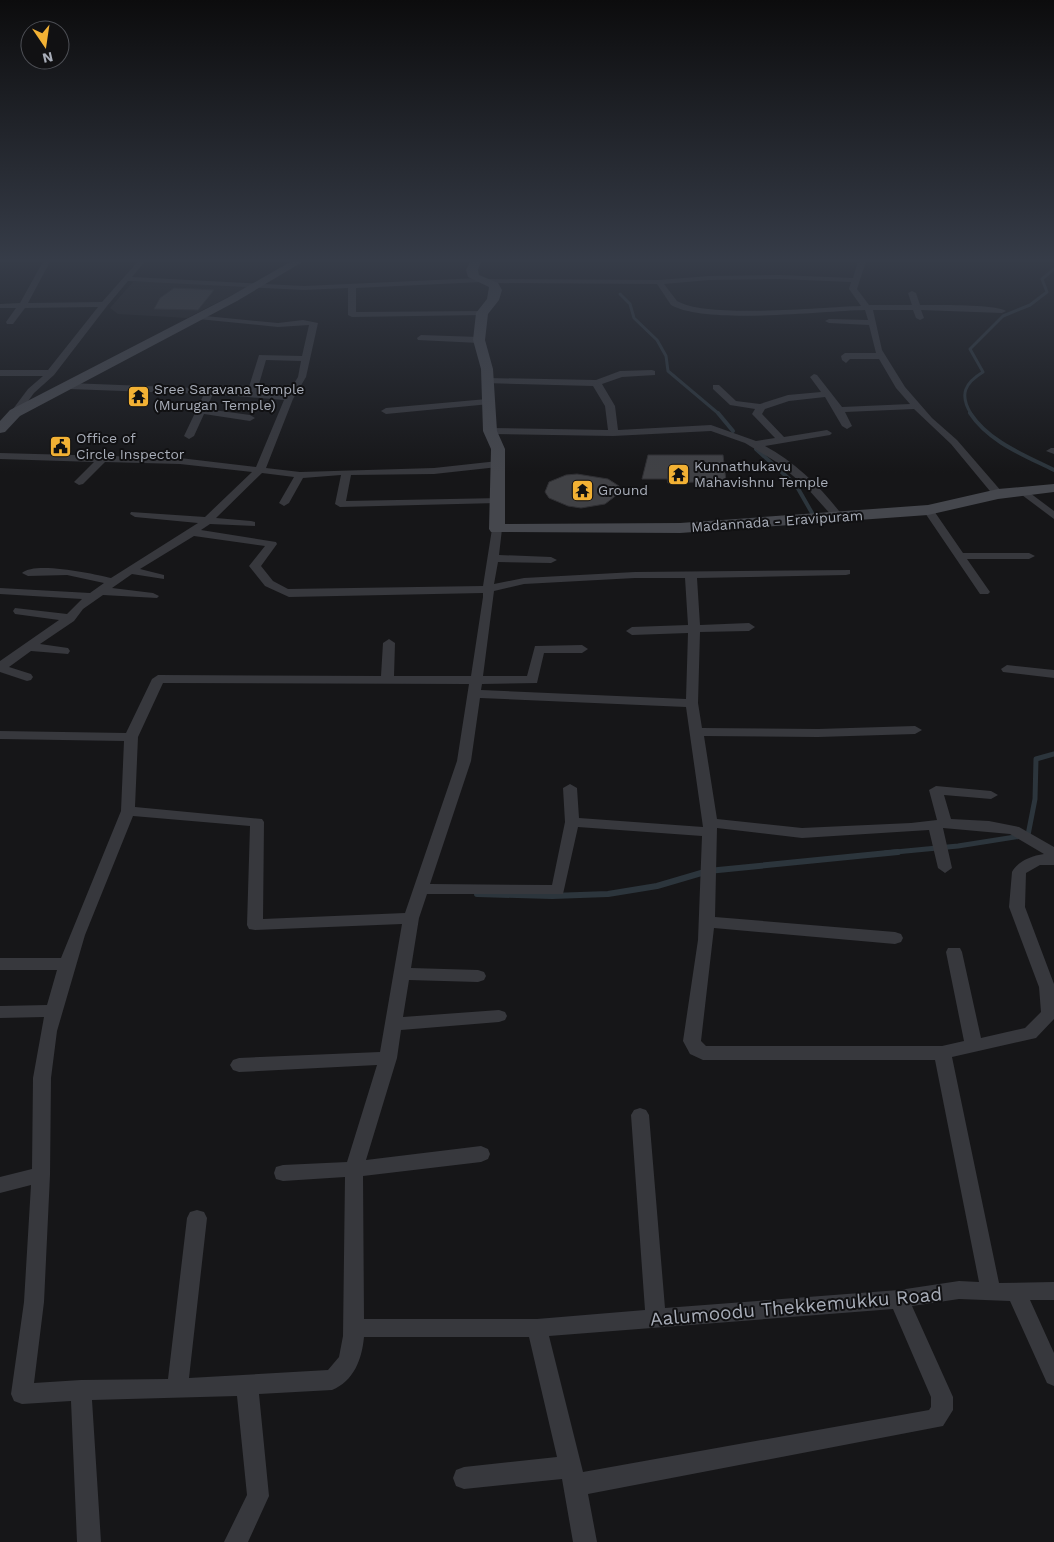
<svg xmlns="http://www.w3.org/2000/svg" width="1054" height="1542" viewBox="0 0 1054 1542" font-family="'Work Sans',sans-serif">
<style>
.built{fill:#222225}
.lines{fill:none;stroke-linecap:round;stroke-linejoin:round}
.stream-far3{stroke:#2c353c;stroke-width:3}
.stream-far2{stroke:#2c353c;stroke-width:4}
.stream-far1{stroke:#2c353c;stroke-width:5}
.stream{stroke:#2c353c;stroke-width:6}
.building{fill:#404145;stroke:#303034}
.minor{fill:#37383d;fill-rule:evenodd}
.secondary{fill:#45474d;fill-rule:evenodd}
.labels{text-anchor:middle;stroke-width:4;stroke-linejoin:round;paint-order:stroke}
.far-poi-label{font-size:14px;fill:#a8adb8;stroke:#111113;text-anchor:start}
.far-street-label{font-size:14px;fill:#a8adb8;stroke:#111113}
.near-street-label{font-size:19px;fill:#a8adb8;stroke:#111113}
</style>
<rect width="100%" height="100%" fill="#161618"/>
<path class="built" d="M133,282H171L250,286L187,318L118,314L110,308Z"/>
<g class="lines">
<g class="stream-far3">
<path d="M620,294L630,304L634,318L657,340L666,356L668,371L719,414"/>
<path d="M971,414C959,394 965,383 983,372L970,349L1003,316L1030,305L1047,292L1042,279L1054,269"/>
</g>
<g class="stream-far2">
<path d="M718,413L733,431"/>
<path d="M970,413C989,442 1024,455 1054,470"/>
<path d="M756,449L796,485L812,513"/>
</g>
<path class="stream-far1" d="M885,853L958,846L1028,835L1035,799L1036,759L1054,754"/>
<path class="stream" d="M477,894L552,896L608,894L657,886L708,871L898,852"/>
</g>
<g class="building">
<path d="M174,288L196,289L214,290L198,310L154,309L160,298Z"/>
<path d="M648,455H723L726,481L668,483L667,479H642Z"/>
<path d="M577,474L608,479L619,486L618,494L605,504L581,508L568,506L549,498L545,492L549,482L566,475Z"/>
</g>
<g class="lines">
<g class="minor">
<path d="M45,258H52L28,303L102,302L141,258H148L132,277L304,286L479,278L483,280L482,282L356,288V312L482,311L486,313L482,315L352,317L348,315V288L304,290L128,281L107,306L54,375L34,393L18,415L15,416L10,413L28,389L43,376H0V370H48L98,307L25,308L13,324H7L6,322L16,308H0V304L20,303Z"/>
<path d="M702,258H739L747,260L743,262L706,260Z"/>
<path d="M859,258H867L857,289L869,305H912L908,293L912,291L916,293L920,305C935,305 996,304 1006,311L1002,313L921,310L924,318L920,320L916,318L913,310H873L882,350L905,387L932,418L957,440L1002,492V496H994L951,444L914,409L845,412L852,426L847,429L842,426L825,397L789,401L765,409L762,414L784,437L827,430L832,433L830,435L765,446C795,462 822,488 842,515L837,518L833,517L807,488L778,463L745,443L711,431L613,436L490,434L485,431L490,428L608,430L605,406L593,386L485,383L483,381L488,378L596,380L620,371L652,370L655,371V375L622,377L602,384L615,406L618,430L711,425L756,441L775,438L752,414L755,409L730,405L713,389V385H719L736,401L760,404L788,395L821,392L810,377L814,374L817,375L842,407L910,404L896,388L879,359H850L846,363L842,360L841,356L845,353H876L869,325L829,323L825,321L829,319L868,320L865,310C821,311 706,325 671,305L657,284L487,283L483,281L487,279L659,280L709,276L779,275L853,278ZM779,279L851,282L849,289L861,306C821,307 708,319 677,301L664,284L709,280Z"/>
<path d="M195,315L278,323L303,320L318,323L306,377L293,399L266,468L300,472L434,468L498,461L503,464L498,467L434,474L351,475L346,501L501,498V502L497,503L340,507L335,504L341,475L303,478L289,503L284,506L279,503L294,477L262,473L216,518L251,521L255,522V526L210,524L201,530L276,542L277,544L261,566L273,581L288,589L483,586L492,529L497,526L502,529L499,555L551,557L557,560L551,563L498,562L494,584L524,578L635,572L850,570V574L846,575L697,578L700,625L749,623L755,627L749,631L700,632L698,703L702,728L818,729L915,726L922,730L915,734L818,737L704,736L717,819L802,828L911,823L937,820L929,790L936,786L991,791L998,795L991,799L944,795L951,819L989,821L1019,827L1054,847V865H1040L1026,873L1025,907L1054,984V1019L1036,1038L952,1057L999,1283L1054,1282V1300H1030L1054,1353V1386L1047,1383L1010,1301L959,1299L912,1306L953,1397V1410L943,1426L588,1494L597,1542H573L562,1479L464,1489L456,1486L453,1478L456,1470L464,1467L557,1457L529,1337H364C362,1359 354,1381 332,1390L259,1394L269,1496L248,1542H224L247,1495L237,1396L92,1400L101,1542H77L71,1401L22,1404L14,1401L11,1394L24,1302L31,1185L0,1193V1177L32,1169L33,1078L44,1017L0,1018V1006L47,1005L57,970H0V958H61L121,811L124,741L0,739V731L126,733L152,679L158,675L381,676L383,643L389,639L395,643L394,676H471L483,597V593L289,597L265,586L249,566L265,546L194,536L140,569L164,575V579L132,574L112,588L153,593L159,596L157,598L103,595L83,609L74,621L40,644L68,648L70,651L68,654L31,651L9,667L31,674L33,677L31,680L27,681L0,672V661L59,620L15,614L13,611L15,608L67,614L82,599L0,594V588L90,593L104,583L67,575L28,576L22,573C35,561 94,574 111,578L198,523L135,517L130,514L131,512L205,517L252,472L180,464L105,462L83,484L79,485L74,482L94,462L0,459V453L180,458L256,467L284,400L213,394L206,409L250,415L255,418L250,421L204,414L194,436L189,439L184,436L204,394L69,389L64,386L69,383L248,390L259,355L302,356L309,325L278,327L198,319H195ZM266,360L301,361L298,377L287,395L257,391ZM635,578H685L688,625L632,627L626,631L632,635L688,633L686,699L481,690L482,684L537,683L544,653H582L588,649L582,645L535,646L527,676H483L494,591L524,584ZM163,683L469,684L457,761L405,913L263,919L264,822L262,819L135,807L138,737ZM480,698L686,707L703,827L579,818L577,788L570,784L563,788L565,822L552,885L430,884L471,761ZM133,816L250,826L247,925L249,929L255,930L402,924L380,1052L239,1058L233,1060L230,1065L233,1070L239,1072L377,1065L347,1162L283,1165L276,1167L274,1173L276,1179L283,1181L345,1177L343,1336L339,1357L328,1370L189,1378L207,1218L204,1212L197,1210L190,1212L187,1218L168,1379L81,1380L34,1383L44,1302L50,1175L51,1078L57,1031L85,935ZM578,827L702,836L698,940L683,1041L690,1054L703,1060H935L979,1282L959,1281L899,1290L665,1308L649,1115L646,1110L640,1108L634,1110L631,1115L645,1310L537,1319H364L363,1176L481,1162L488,1159L490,1154L488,1149L481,1146L366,1160L397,1058L401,1030L499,1022L505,1020L507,1016L505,1012L499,1010L403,1017L409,980L478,982L484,980L486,976L484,972L478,970L411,968L419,918L427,894H563ZM717,828L802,838L929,830L938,868L945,873L952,868L943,828L1010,834L1044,854C1031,856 1018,861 1012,872L1009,907L1039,987L1041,1012L1025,1028L981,1038L962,952L960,948H948L946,952L964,1041L942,1046H706L701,1041L714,928L895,944L901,942L903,938L901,934L895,932L715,917ZM893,1309L931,1397V1407L929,1410L583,1472L549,1336Z"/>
<path d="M421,335L479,337L483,340L479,343L418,340L417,338Z"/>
<path d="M487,399L490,400V404L386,414L381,411L386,408Z"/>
<path d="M1051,448H1054V454L1046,451Z"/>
<path d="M1022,487L1054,511V519L1018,492L1017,490Z"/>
<path d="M928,507L932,508L963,553H1029L1035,556L1029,559H967L990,592L988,594H980L923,510Z"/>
<path d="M1007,665L1054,670V678L1003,672L1001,669Z"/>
</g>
<g class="secondary">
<path d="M297,258H309L237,301L20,416L5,432L0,433V421L10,410L229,297Z"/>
<path d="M472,258H482L478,270L479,275L498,283L502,290L499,300L488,314L485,340L493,369L497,431L505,449V524L680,523L928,505L998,489L1054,484V492L998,499L928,515L680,533L491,532L489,529L491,449L483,431L481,369L473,340L476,313L487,299L489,287L468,277L466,270Z"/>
</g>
</g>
<linearGradient id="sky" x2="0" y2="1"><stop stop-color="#0c0c0d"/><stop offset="0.55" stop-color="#363c48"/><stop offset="1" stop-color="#363c48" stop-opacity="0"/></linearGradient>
<rect width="1054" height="473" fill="url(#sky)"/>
<defs>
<symbol id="temple-square" viewBox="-11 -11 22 22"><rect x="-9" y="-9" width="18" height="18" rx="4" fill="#f2b134" stroke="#111113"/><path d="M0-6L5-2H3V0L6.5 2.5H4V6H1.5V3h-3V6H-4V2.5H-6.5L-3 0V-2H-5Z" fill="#111"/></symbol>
<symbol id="civic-square" viewBox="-11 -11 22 22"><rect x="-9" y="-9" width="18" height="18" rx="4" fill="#f2b134" stroke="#111113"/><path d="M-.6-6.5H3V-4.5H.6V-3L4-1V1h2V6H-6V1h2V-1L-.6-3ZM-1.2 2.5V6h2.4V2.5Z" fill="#111"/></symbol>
</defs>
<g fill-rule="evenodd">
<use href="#temple-square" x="126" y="384" width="25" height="25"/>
<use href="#civic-square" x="48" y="434" width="25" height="25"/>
<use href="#temple-square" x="666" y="462" width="25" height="25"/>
<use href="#temple-square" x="570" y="478" width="25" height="25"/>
</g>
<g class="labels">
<g class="far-poi-label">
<text x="154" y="394">Sree Saravana Temple<tspan x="154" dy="16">(Murugan Temple)</tspan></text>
<text x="76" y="443">Office of<tspan x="76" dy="16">Circle Inspector</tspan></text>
<text x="694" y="471">Kunnathukavu<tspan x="694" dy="16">Mahavishnu Temple</tspan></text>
<text x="598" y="495">Ground</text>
</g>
<g class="far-street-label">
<text transform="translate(777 521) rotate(-4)" y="5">Madannada - Eravipuram</text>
</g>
<g class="near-street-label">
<text transform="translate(796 1306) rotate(-5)" y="7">Aalumoodu Thekkemukku Road</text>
</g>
</g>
<g transform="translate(45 45) rotate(167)"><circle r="24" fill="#111113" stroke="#4d4f55"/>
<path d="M0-4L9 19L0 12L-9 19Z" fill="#f2b134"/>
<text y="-8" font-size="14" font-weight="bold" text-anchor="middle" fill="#a8adb8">N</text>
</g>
</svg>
